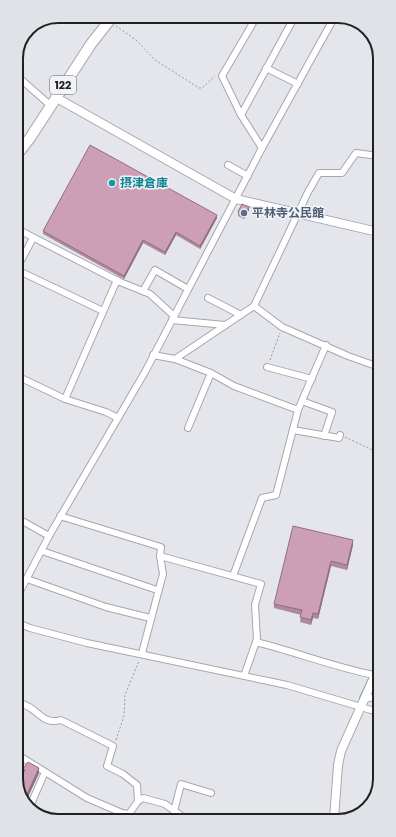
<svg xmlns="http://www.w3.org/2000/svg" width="396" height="837" viewBox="0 0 396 837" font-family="Poppins,'Noto Sans JP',sans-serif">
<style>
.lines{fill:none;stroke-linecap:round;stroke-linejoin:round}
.stream{stroke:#639ca3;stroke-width:2}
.minor-casing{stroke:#a6a7ad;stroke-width:8}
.tertiary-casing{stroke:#a6a7ad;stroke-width:10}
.trunk-casing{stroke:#a6a7ad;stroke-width:12}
.path{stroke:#98999d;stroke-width:1;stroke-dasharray:2 2;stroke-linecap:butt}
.minor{stroke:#fff;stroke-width:6}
.tertiary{stroke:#fff;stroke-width:8}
.trunk{stroke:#fff;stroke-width:10}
.wall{fill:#af899d}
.shaded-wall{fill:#8f6f7f}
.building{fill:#cc9fb6;stroke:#8f6f7f}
.culture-dot{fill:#0f9aa8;stroke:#f2f3f9;stroke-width:1.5}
.service-dot{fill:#5c6f8a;stroke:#f2f3f9;stroke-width:1.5}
.labels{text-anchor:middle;stroke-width:3;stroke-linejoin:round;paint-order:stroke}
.shield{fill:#f2f3f9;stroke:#5f6063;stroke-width:1}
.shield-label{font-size:11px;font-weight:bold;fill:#202123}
.culture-label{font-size:12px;font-weight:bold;fill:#0d838f;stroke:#f2f3f9;text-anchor:start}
.service-label{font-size:12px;font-weight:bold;fill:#4e5e75;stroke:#f2f3f9;text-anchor:start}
.rim{fill:none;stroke:#202123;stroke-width:2}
</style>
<rect width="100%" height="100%" fill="#e5e6ec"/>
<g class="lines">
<path class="stream" d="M360,698L380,656"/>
<defs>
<g id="minor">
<path d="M257,16L222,76L241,115L262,148"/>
<path d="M266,68L298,84"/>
<path d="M16,75L50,105"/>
<path d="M241,115L295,16"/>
<path d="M228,165L248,176"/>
<path d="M17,229L120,282L150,294L174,316"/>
<path d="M17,268L33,238"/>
<path d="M17,270L103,311"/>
<path d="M143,291L155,270L188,289"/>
<path d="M208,298L241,315"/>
<path d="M254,306L282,327L348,356L379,367"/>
<path d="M172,320L225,325"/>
<path d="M153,355L175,359L211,373L234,386L298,410"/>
<path d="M175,359L254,306L308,192L319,173H342L356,153L378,156"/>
<path d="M267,367L312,379"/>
<path d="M17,376L65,399L106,412L118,418"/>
<path d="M65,399L117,280"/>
<path d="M302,401L332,412L324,436"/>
<path d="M188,428L211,373"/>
<path d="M293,430L339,438L340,435"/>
<path d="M60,516L161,547L160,556L163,574L142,653"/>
<path d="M17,518L49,536"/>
<path d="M42,551L157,590"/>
<path d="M160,556L261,584L255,605L257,639L244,676"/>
<path d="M233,576L262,498L276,495L298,410L326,345"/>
<path d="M27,579L106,607L150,618"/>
<path d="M18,595L49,536L145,372L262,148L335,16"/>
<path d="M18,623L30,628L87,643L287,685L371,710L380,711"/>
<path d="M256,642C296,652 334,667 374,675"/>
<path d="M364,699L380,696"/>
<path d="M18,703C38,706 41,726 61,720L113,746L107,766L123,774L137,785L138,801"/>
<path d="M18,755L87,798L122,813L129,814L138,801L143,798L165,804L187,820"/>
<path d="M23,799L31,804L45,772"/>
<path d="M174,811L181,784L211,793"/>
<path d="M119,820L122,813"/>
</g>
<g id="tertiary">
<path d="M55,97L236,199L378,232"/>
<path d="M334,819L338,765L341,751L380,664"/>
</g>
<path id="trunk" d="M16,156L30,138L91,44L113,16"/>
</defs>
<use href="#minor" class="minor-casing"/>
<use href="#tertiary" class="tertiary-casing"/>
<use href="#trunk" class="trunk-casing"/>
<g class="path">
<path d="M116,26L136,40L155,60L199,88H202L215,76"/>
<path d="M270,360L280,333"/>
<path d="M345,437L379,453"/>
<path d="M116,740L124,716L125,695L139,661"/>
</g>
<use href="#minor" class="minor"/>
<use href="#tertiary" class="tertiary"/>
<use href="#trunk" class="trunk"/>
</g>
<g class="wall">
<path d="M249,210L244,219L238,216V212Z"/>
<path d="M217,218L200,249L176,235L165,255L143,243L124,279L43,234V231Z"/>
<path d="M353,545L347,570L331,566L318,619L313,618L311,625L300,622L301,615L274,608V604Z"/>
<path d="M23,769L39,773L27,799L20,795L18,793V781L23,773Z"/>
</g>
<g class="shaded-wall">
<path d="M249,207V210L244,219V216Z"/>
<path d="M217,215V218L200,249V246Z"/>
<path d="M176,232V235L165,255V252Z"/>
<path d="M143,240V243L124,279V276Z"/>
<path d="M353,540V545L347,570V565Z"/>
<path d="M331,561V566L318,619V614Z"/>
<path d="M313,613V618L311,625V620Z"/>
<path d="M39,768V773L27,799V794Z"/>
</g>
<g class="building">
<path d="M90,145L217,215L200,246L176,232L165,252L143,240L124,276L43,231Z"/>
<path d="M242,204L249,207L244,216L238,212Z"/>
<path d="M293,526L353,540L347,565L331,561L318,614L313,613L311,620L300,617L302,610L274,604Z"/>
<path d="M28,762L39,768L27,794L18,789V786L20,783L18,782V781L25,770L23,769Z"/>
<path d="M26,803L31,808L30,809Z"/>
</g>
<circle class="culture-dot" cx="112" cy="183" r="4"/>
<circle class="service-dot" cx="244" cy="213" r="4"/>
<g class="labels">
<rect class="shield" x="50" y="76" width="26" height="18" rx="3"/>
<g class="shield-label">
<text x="63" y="89">122</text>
</g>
<g class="culture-label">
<text x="120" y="187">摂津倉庫</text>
</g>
<g class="service-label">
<text x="252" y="217">平林寺公民館</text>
</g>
</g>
<path d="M0 0H396V837H0ZM58 23H338A35 35 0 0 1 373 58V779A35 35 0 0 1 338 814H58A35 35 0 0 1 23 779V58A35 35 0 0 1 58 23Z" fill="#e1e2e8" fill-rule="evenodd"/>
<path class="rim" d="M58 23H338A35 35 0 0 1 373 58V779A35 35 0 0 1 338 814H58A35 35 0 0 1 23 779V58A35 35 0 0 1 58 23Z"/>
</svg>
